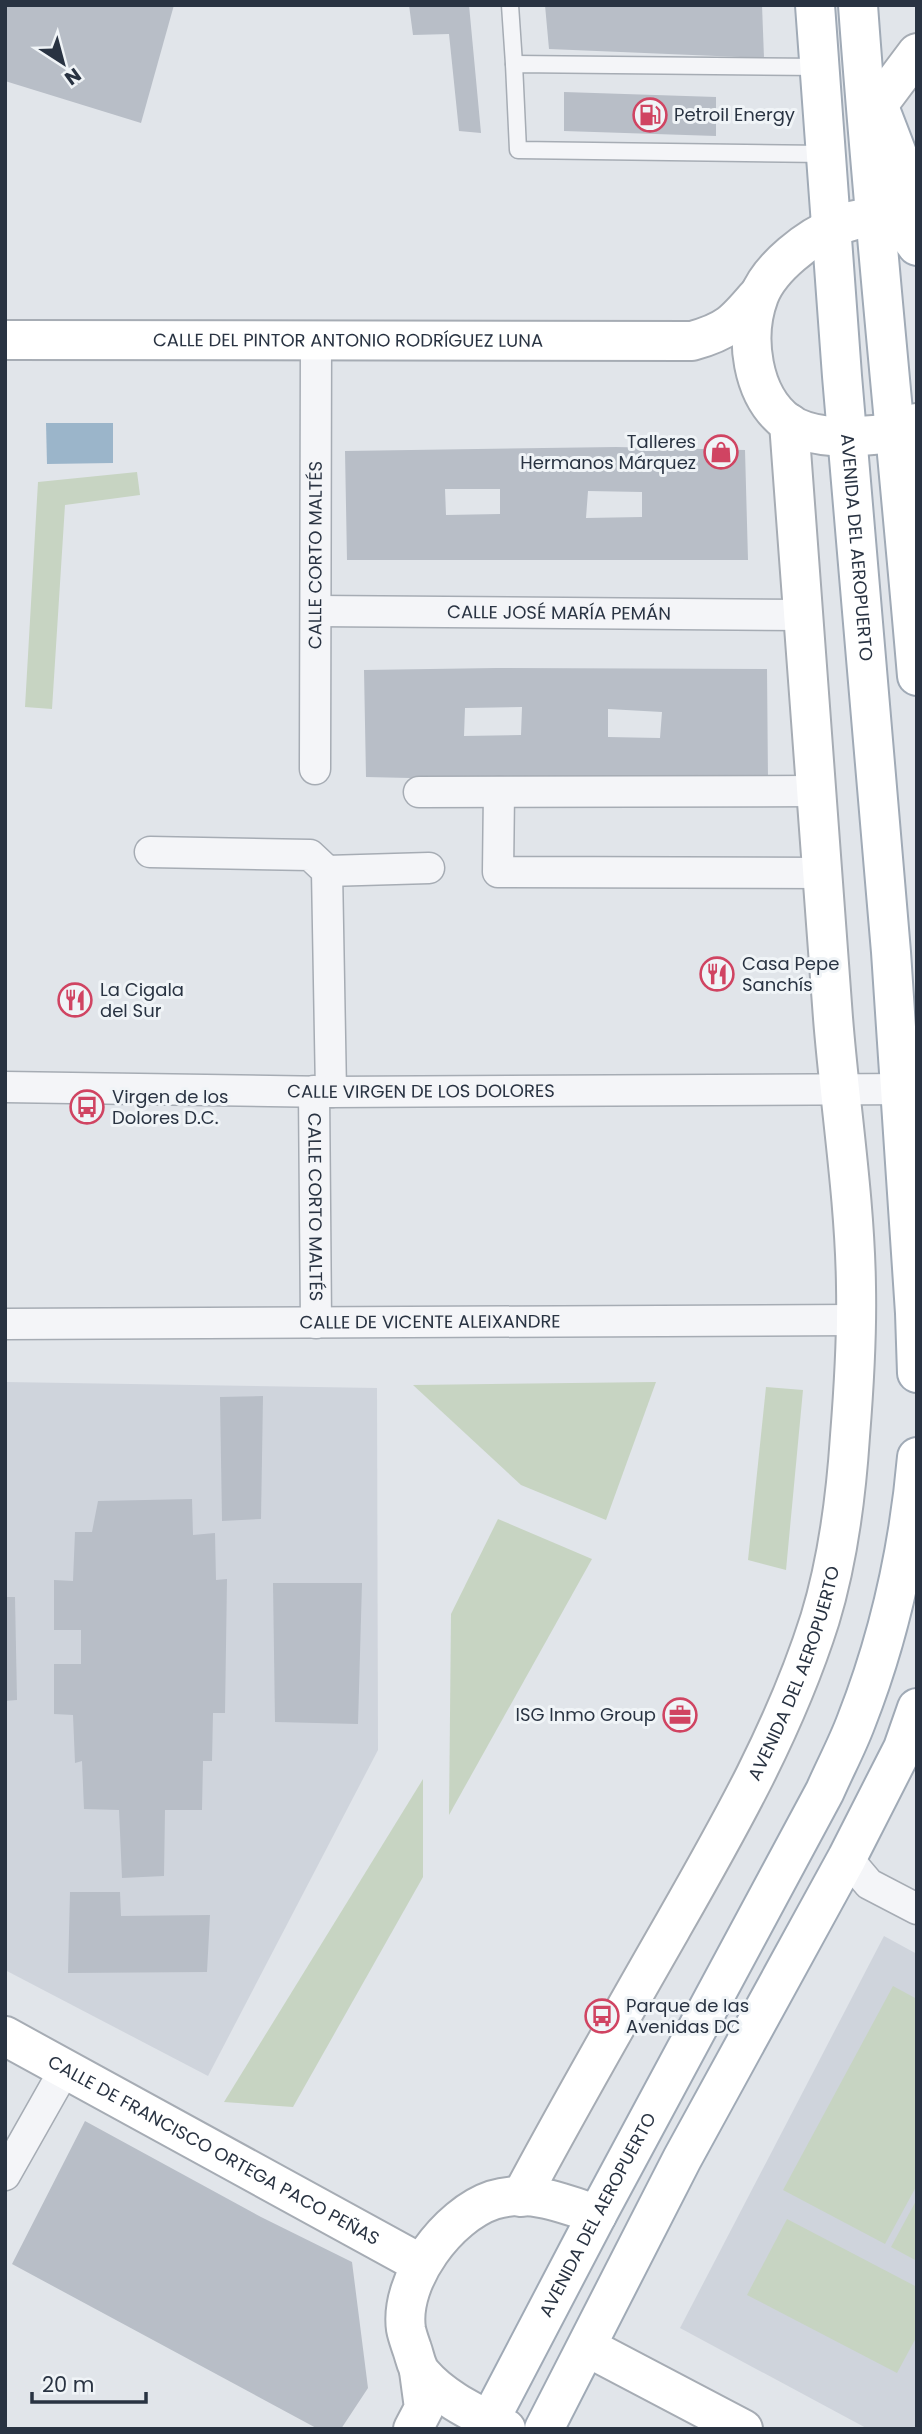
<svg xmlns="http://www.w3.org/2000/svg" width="922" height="2434" viewBox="0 0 922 2434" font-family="Poppins,sans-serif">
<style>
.built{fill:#cfd4dc}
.green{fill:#c7d4c2}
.water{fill:#9bb5ca}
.building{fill:#b8bec7;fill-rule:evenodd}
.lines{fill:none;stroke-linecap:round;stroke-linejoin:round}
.lane-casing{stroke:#a6acb4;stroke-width:19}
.street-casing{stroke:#a6acb4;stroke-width:33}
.secondary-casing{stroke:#a6acb4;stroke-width:42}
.primary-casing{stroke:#a0aab6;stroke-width:42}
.lane{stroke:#f4f5f8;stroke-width:16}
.street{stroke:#f4f5f8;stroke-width:30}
.secondary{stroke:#fff;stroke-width:38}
.primary{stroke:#fff;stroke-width:38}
.labels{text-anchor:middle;stroke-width:6;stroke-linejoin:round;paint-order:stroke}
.poi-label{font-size:18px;fill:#293342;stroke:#f0f4f7;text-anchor:start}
.street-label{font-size:18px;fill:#293342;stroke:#f0f4f7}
</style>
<rect width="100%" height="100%" fill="#e1e5ea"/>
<g class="built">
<path d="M5,1382L377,1388L378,1750L208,2076L5,1970Z"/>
<path d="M884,1936L917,1954V2429H868L680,2328Z"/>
</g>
<g class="green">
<path d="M137,472L140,495L65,505L52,709L25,707L38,482Z"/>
<path d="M656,1382L606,1520L521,1485L413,1385Z"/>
<path d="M766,1387L803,1390L786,1570L748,1560Z"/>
<path d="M498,1519L592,1559L449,1815L451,1614Z"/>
<path d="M423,1779V1877L293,2107L224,2102Z"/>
<path d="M893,1986L917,1999V2185L885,2244L783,2190Z"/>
<path d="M917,2199V2261L891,2247Z"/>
<path d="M787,2219L917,2287V2336L897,2373L747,2295Z"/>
</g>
<path class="water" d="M46,423H113V463L47,464Z"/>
<g class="building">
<path d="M5,5H174L141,123L5,81Z"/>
<path d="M409,5H469L481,133L459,131L449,34L413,35Z"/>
<path d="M545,5H762L764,58L549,49Z"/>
<path d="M564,92L716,97V136L564,131Z"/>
<path d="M616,447L745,450L748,560H347L345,451ZM445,489H500V514L446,515ZM588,491L642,492V517L586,518Z"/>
<path d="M496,668L767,669L768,780L632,783L366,777L364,670ZM522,707L521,735L464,736L465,708ZM608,709L662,712L660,738L608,737Z"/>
<path d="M263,1396L261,1519L222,1521L220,1397Z"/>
<path d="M192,1499L193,1535L215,1533L216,1580L227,1579L225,1713H213L212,1761H203L202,1810H165L164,1876L122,1878L119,1810L84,1809L82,1761L75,1763L73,1715L54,1714V1664H81V1630H54V1580L73,1581L75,1532H92L98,1501Z"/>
<path d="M273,1583H362L358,1724L275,1722Z"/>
<path d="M5,1597H15L17,1700L5,1701Z"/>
<path d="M70,1892H120L121,1916L210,1915L207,1972L68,1973Z"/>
<path d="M85,2121L261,2217L352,2262L368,2388L341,2429H318L12,2264Z"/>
</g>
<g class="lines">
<defs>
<g id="lane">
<path d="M510,5L514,64"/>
<path d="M820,67L514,64L518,150L826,154"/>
</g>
<g id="street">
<path id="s1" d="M316,611L803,615"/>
<path id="s2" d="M315,769L316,341"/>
<path d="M419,792L816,791"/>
<path d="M499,792L498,872L823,873"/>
<path d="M150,852L310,855L327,871L331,1092"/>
<path d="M327,871L429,868"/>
<path id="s3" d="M5,1087L331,1092L917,1089"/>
<path id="s4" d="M314,1091L316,1323"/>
<path id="s5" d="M5,1324L855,1320"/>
<path d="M847,1858L869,1884L917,1909"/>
<path d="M5,2175L65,2069"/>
</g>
<g id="secondary">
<path d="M878,105L917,53"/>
<path d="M909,222C889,212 856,218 837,226C809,237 770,267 759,296C744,336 751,396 788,423C807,436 839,438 861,436C885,434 895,434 917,423"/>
<path id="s6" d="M5,340L692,341C729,331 736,321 759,294"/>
<path id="s7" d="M5,2036L421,2264"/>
<path id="s8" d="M521,2197C569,2107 620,2018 671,1929C728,1829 785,1730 820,1619C838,1560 846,1497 850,1436C854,1386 857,1336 856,1287C855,1199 840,1106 833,1018C818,820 804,621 789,423"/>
<path d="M587,2347L743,2429"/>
<path d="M413,2429L424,2408L419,2371"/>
<path d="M506,2429C477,2414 443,2399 422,2374C416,2367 415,2357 412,2349C410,2343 407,2335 406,2329C399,2280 448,2215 493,2200C528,2189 565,2203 597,2215"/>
</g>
<g id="primary">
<path id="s9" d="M815,5L842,376L891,952L915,1313L917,1373"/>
<path d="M858,5C874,229 898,452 917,676"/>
<path d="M878,104L898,156L917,188"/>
<path d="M875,184L884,202L917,246"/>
<path id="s10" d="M485,2429L597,2215L825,1791C835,1768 847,1746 856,1722C889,1638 909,1548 917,1457"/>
<path d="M544,2429L682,2159L847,1858L903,1748L917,1708"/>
</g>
</defs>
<use href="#lane" class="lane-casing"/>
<use href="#street" class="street-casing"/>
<use href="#secondary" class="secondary-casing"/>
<use href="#primary" class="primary-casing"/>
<use href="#lane" class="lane"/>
<use href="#street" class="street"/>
<use href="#secondary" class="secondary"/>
<use href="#primary" class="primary"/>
</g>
<defs>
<symbol id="fuel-ring" viewBox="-11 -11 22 22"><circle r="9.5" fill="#f0f4f7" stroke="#d04462" stroke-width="1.5"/><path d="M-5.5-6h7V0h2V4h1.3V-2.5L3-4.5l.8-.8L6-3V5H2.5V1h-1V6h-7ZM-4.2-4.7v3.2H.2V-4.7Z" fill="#d04462"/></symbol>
<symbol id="shop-ring" viewBox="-11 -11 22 22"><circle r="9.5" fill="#f0f4f7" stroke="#d04462" stroke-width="1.5"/><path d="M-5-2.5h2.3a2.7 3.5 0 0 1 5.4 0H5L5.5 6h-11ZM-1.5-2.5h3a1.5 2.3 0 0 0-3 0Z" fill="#d04462"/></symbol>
<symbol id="restaurant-ring" viewBox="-11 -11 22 22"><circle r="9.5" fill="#f0f4f7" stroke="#d04462" stroke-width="1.5"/><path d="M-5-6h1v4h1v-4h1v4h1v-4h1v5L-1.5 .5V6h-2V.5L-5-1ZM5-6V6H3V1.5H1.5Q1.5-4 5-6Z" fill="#d04462"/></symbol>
<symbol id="bus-ring" viewBox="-11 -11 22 22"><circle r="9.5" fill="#f0f4f7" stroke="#d04462" stroke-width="1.5"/><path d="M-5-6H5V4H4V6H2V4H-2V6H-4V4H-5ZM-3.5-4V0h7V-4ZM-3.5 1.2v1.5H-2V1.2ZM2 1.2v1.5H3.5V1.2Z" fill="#d04462"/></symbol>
<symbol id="office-ring" viewBox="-11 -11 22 22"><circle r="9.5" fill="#f0f4f7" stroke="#d04462" stroke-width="1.5"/><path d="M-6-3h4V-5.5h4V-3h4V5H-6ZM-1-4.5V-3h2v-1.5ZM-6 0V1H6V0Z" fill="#d04462"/></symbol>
</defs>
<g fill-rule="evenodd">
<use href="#fuel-ring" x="631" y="96" width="38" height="38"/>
<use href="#shop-ring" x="702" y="433" width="38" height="38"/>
<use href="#restaurant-ring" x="698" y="955" width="38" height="38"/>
<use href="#restaurant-ring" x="56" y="981" width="38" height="38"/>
<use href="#bus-ring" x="68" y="1088" width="38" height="38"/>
<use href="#office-ring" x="661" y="1696" width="38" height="38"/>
<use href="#bus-ring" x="583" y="1997" width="38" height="38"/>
</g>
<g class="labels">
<g class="poi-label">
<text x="674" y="121">Petroil Energy</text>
<text x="696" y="448" text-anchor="end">Talleres<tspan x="696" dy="21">Hermanos Márquez</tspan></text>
<text x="742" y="970">Casa Pepe<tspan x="742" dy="21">Sanchís</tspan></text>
<text x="100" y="996">La Cigala<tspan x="100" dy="21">del Sur</tspan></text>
<text x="112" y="1103">Virgen de los<tspan x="112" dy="21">Dolores D.C.</tspan></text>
<text x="656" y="1721" text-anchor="end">ISG Inmo Group</text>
<text x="626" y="2012">Parque de las<tspan x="626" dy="21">Avenidas DC</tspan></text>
</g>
<g class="street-label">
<text dy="6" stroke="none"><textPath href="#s6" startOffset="343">CALLE DEL PINTOR ANTONIO RODRÍGUEZ LUNA</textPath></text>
<text dy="6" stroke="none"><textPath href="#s9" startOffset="544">AVENIDA DEL AEROPUERTO</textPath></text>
<text dy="6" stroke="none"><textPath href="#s2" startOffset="214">CALLE CORTO MALTÉS</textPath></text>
<text dy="6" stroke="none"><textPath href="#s1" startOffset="243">CALLE JOSÉ MARÍA PEMÁN</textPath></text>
<text dy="6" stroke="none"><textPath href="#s3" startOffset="416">CALLE VIRGEN DE LOS DOLORES</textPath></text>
<text dy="6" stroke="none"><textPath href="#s4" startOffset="116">CALLE CORTO MALTÉS</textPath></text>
<text dy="6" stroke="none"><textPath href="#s5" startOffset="425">CALLE DE VICENTE ALEIXANDRE</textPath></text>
<text dy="6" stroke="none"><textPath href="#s8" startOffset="592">AVENIDA DEL AEROPUERTO</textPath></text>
<text dy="6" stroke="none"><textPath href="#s7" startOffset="238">CALLE DE FRANCISCO ORTEGA PACO PEÑAS</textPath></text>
<text dy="6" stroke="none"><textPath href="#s10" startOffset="242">AVENIDA DEL AEROPUERTO</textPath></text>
</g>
</g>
<rect width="922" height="2434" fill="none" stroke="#293342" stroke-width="14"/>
<g transform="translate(63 63) rotate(144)" stroke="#f0f4f7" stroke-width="5" paint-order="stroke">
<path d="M0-5L12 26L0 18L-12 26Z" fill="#293342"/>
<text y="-10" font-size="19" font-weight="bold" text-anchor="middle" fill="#293342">N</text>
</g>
<path d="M32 2392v10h114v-10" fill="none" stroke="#293342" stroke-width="3.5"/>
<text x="42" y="2392" font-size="21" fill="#293342" stroke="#f0f4f7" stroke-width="5" paint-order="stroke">20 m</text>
</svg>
